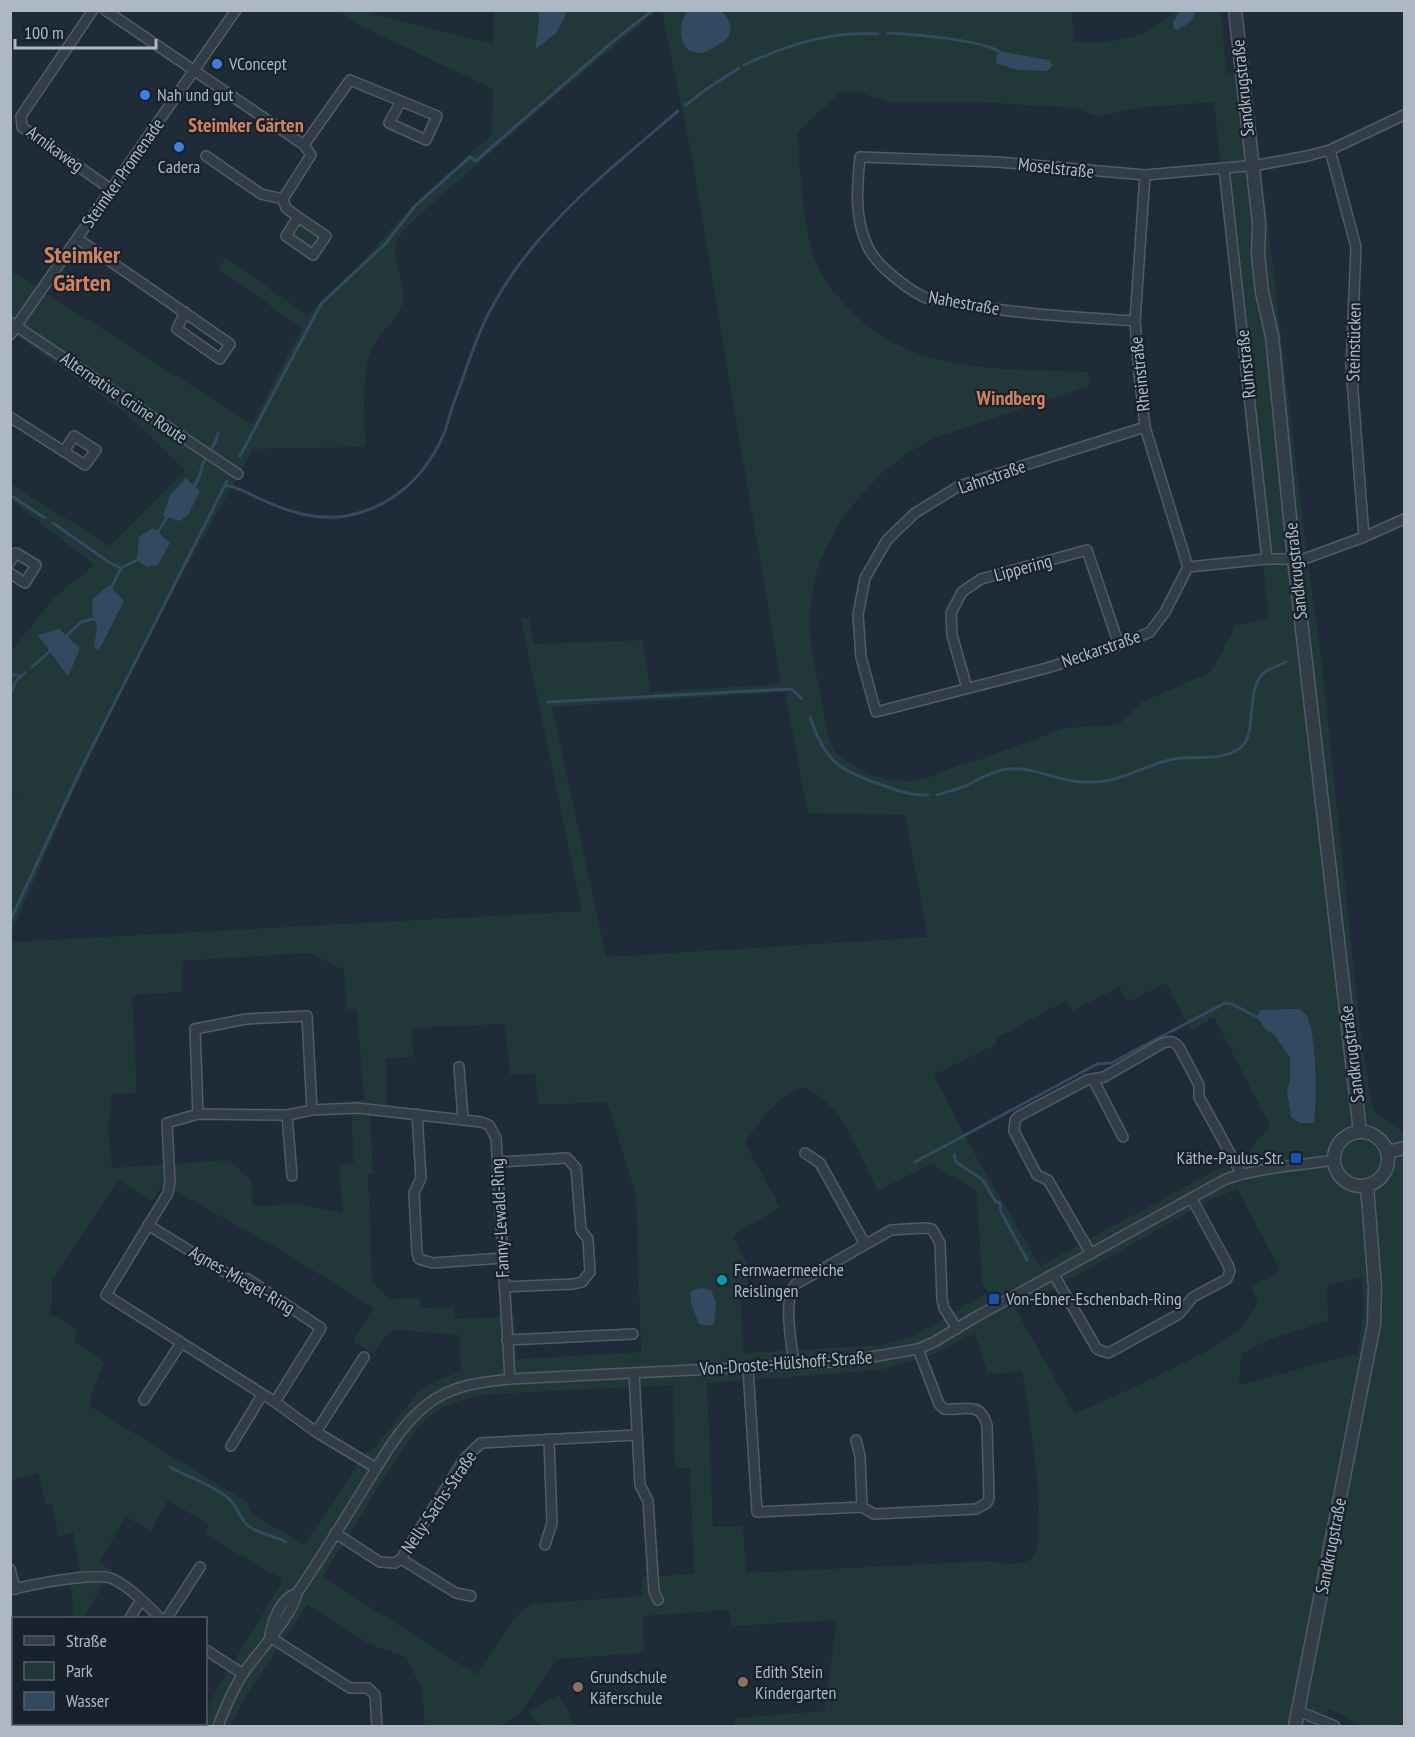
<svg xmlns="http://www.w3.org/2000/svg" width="1415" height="1737" viewBox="0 0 1415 1737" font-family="'PT Sans Narrow',sans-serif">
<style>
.green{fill:#213738;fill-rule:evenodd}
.water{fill:#32495f}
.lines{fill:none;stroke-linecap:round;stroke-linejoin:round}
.stream{stroke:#32495f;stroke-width:3}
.minor-casing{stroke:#505b65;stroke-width:12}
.tertiary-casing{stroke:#505b65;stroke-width:15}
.minor{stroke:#333d47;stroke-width:9}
.tertiary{stroke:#333d47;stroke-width:12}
.shop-dot{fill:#3f7fe0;stroke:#18222c;stroke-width:2}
.transit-dot{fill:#1a4fb4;stroke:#18222c;stroke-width:2}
.culture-dot{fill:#0f9aa8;stroke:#18222c;stroke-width:2}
.education-dot{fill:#8d6e63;stroke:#18222c;stroke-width:2}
.labels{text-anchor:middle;stroke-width:4.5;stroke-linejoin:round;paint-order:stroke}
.poi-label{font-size:18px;fill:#adb8c4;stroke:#18222c;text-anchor:start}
.street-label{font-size:18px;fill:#adb8c4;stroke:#18222c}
.neighbourhood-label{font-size:20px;font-weight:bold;fill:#d48258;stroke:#18222c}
.district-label{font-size:24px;font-weight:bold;fill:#d48258;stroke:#18222c}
</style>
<rect width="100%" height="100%" fill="#1f2b37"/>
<g class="green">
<path d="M339,11H369L376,15L493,44L494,11H657L568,85L415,219C409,226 400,233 397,241C389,260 409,284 402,305C395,322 378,334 371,351C361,374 365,421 365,447L253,449L157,620L69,800L11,934V793L30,798L11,792V651L54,598L94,565L37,520L11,501V484L110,546L185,470L123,411L11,332V271L252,424L302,328L219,269L225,258L308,315L323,298L358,266L419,199L492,134L493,89L367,29Z"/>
<path d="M662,11H1072L1074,42C1108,44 1150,40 1173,11H1221L1226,73L1250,71L1306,548L1321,657L1361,1038L1372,1106L1376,1113L1404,1132V1721L1396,1726H1361L1329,1708L1323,1726H734L736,1718L824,1711L837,1620L731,1626L730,1610L643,1616L644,1653L557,1659L520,1714L501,1726H425L422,1689L406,1657L371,1645L307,1605L251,1688L230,1726H201L202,1724H206V1714L212,1698L283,1580L204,1534L209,1525L168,1500L151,1531L126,1517L99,1563L112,1570L83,1618H64L74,1613L69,1573L80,1570L73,1532L59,1537L52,1504L46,1505L38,1473L11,1480V942L582,911L521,619L529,618L534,644L643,640L650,692L781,684L692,158ZM848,91L858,92L887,102H976L1075,108L1097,117L1137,108L1214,102L1269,619L1235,625L1216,664L1209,673L1142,702L1120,723L1114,725L1065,728L976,761L960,764L933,776L912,781L888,780L868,774L844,760L834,751L828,735L812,652L809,619L814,581L820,561L838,526L858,498L882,473L908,453L932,439L1091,385L1088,372C1002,368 906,376 845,304C834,291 820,276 815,259C801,219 801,173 797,132L840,93ZM785,692L808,813L905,815L928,937L606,957L552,707ZM309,953L344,970L347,1010L357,1009L364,1100L350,1101L354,1163L339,1164L343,1213L298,1204L253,1206L251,1179L229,1160L112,1168L108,1129L112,1094L137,1093L132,995L182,992V961ZM1166,983L1191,1031L1214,1017L1270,1126L1242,1160L1216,1170L1040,1266L968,1142L934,1075L997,1044L995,1039L1065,1001L1072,1011L1119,987L1128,1002ZM1290,1009C1295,1012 1302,1016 1306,1020C1317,1031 1315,1079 1316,1096L1287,1092C1295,1066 1290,1054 1274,1033L1281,1011ZM505,1024L510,1075L535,1074L539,1105L607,1102L636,1195L641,1352L517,1359L515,1316L454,1319V1307L421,1308L420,1298L389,1299L372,1281L368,1174H373L370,1114L387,1115L386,1058L413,1057L412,1028ZM804,1088C840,1099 861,1159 878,1191L931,1164L977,1191L982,1283L988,1292L916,1335L884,1345L743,1353L740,1289L748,1287L747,1262L732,1236L780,1207L745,1143C754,1127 785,1089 804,1088ZM118,1180L151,1202L162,1186L175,1191L279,1249L373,1308L353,1341L373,1354L384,1338L396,1330L459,1335L461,1372L438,1380L418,1392L372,1451L366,1452L304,1544L251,1514L246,1501L91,1407C89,1391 99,1376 105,1363L74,1341L78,1330L49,1313L52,1303V1282ZM1237,1189L1280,1270L1251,1288L1258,1301L1239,1331L1209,1350L1145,1382L1075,1414L1016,1310L1212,1199ZM1362,1277L1364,1302L1358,1353L1239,1385L1241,1354L1270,1339L1328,1321L1327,1286ZM975,1333L988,1374L1022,1372C1027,1400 1052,1542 1031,1559C1020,1566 1001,1564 990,1561L746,1573L743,1526L713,1527L707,1383L881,1370L932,1355ZM673,1385L675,1468H690L694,1574L642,1577V1596L532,1604L514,1618L476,1674L323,1577C343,1543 365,1509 386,1476C399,1456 411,1433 430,1417C448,1402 471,1396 494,1394Z"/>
<path d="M300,222L321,236L312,249L291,235Z"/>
<path d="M13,1682L14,1724H35L36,1726H11V1691Z"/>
<path d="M559,1695L570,1713L568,1716L578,1726H541L528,1711Z"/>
</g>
<g class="water">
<path d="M688,10L722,11C736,27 733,38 715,47C709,50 703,54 697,53C677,51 678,22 688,10Z"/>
<path d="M538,11H567V13L557,32L535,50L539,22Z"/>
<path d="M1180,11H1197L1190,22L1178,30L1174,29L1173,22Z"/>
<path d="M1003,52L1049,60L1053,66L1047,71L1016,70L996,63L997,54Z"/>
<path d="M186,478L200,491L188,515L180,521L163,516L170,495Z"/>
<path d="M153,528L170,543L158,565L147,567L137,560L139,537Z"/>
<path d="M109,585L124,601L99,650L94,647L97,628L92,612L93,599Z"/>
<path d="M59,629L80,648L68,677L38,635Z"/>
<path d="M1290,1009H1300C1302,1012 1305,1013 1307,1016C1317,1036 1317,1099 1314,1123H1300L1291,1117L1287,1091L1290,1081V1058L1274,1034L1267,1031L1257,1017L1260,1010Z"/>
<path d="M703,1288L711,1290L716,1303L714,1324L707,1326L699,1324L691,1304L690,1292L695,1289Z"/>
</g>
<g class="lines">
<g class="stream">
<path d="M888,33C911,34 983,40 1000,52"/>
<path d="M744,65C787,45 830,31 878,34"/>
<path d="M686,105L708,88L739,68"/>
<path d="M240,456L321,304L386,243L415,206L470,157L476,161L617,38L653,10"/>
<path d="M225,485C238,487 246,492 258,498C286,511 315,521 346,516C394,507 427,475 445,431C449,420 451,408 456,397C462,381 467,365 473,350C483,320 500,291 518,266C563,205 621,160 678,111"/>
<path d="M194,486C200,478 200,472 203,464C207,453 217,444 218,433"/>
<path d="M10,495L45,518"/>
<path d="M53,523L110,563L121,568L137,560"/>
<path d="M158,532L167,517"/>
<path d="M111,588L121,568"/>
<path d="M66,636L81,622L94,619"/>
<path d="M32,667L50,651"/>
<path d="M10,674L21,676"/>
<path d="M10,694L16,681L25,673"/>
<path d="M548,702L788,689L793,690L802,699"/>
<path d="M810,717C825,761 837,769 879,784C896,790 910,796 928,795"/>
<path d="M937,795C947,792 958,789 968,785C981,778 994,770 1010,769C1035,767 1057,781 1082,782C1119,785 1140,766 1174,759C1196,755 1221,762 1240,748C1259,734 1244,687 1265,672C1271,668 1280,665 1286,662"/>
<path d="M10,921L81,769L227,481"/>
<path d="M954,1155L956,1162L983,1180L995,1201L1000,1203L1001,1212L1027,1260"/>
<path d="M915,1162L1097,1064L1111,1063L1225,1003L1232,1004L1257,1017"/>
<path d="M170,1467C189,1478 211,1484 228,1498C237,1505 239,1517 247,1525C256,1533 275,1536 286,1542"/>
</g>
<defs>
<g id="minor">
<path d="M93,10L21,116L22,127L112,190"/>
<path d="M105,10L304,145L311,155L283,199L286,208L298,217L286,236L313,255L326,236L298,217"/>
<path d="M304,145L350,80L437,116L426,140L389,123L401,101"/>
<path d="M1330,150L1356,247L1351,366L1364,537"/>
<path d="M206,156L261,194L283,199"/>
<path d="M1224,168L1267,559"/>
<path d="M1145,175L1135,321L1139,373L1145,427L1188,567"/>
<path d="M78,239L230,344L220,359L177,329L185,312"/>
<path d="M1135,321C1076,317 1016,314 957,303C946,301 931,301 922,296C905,287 876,265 868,247C854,219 857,187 860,157L998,162L1145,175L1258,165L1307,156L1330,150L1404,115"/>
<path d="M10,322L238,474"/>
<path d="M10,335L236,10"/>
<path d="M10,417L85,465L96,450L74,436L64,451"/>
<path d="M1145,427L959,486L915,513L887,540L865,578L858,615L861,657L876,712L1047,668L1119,645L1150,632L1165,612L1188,567L1267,559H1304L1364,537L1404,519"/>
<path d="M10,562L16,553L36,565L25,583L10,573"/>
<path d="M967,688L952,635L951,613L962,592L981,579L1087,550L1119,645"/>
<path d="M459,1067L463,1119"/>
<path d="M1093,1079L1123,1137"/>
<path d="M198,1114L195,1029L246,1019L307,1016L312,1110"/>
<path d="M417,1114L421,1178L414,1193L417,1253L419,1259L433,1263L502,1258"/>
<path d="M287,1115L292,1176"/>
<path d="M805,1153L820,1163L865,1244"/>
<path d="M498,1162L567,1158L576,1168L581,1230L588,1239L590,1272L582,1282L573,1284L504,1287"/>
<path d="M148,1225L231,1276L248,1279L321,1328L275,1402"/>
<path d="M1091,1254L1048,1180L1037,1175L1014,1131L1015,1120L1019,1116L1087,1080L1104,1077L1163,1043C1171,1041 1174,1041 1179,1047L1199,1085V1097L1241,1173"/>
<path d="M1054,1275L1097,1349L1108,1353L1114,1350L1179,1314L1193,1297L1227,1279L1230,1271L1228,1265L1192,1199"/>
<path d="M507,1340L633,1334"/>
<path d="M794,1365C792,1344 782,1300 796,1284L891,1230L924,1228L932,1229L940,1243L942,1299L944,1308L957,1329"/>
<path d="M748,1367L757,1512L862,1507L874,1514L976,1509L987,1503L989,1498L987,1425C980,1400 964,1411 944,1409L939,1404L918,1349"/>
<path d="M634,1374L640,1485L648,1501L654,1591L658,1600"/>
<path d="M144,1400L181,1343"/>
<path d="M316,1432L364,1357"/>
<path d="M856,1440L860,1456L862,1507"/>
<path d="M231,1446L262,1395"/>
<path d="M376,1468L316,1432L275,1402L106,1295L168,1193L170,1182L167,1123L198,1114L287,1115L312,1110L357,1108L481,1122L489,1125L496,1138L510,1379"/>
<path d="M335,1533L380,1562L395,1563L401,1559L465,1458L481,1443L637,1435"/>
<path d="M545,1545L552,1523L549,1439"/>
<path d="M401,1559L456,1593L471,1596"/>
<path d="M10,1569L15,1589"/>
<path d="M10,1590C29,1585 98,1571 113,1579C131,1588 146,1604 160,1618"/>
<path d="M130,1618L141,1600"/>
<path d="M167,1618L200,1567"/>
<path d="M270,1635C273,1619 281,1598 297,1593"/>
<path d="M270,1637L350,1688H368L375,1695L377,1726"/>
<path d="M206,1650L243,1674"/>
<path d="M1298,1711L1335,1726"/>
<path d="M218,1726C225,1708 233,1688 245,1671C258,1652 294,1614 297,1593C322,1557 345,1518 369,1480C387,1451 405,1418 435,1399C458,1384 484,1382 510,1379L794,1365L854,1360L918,1349L934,1342L974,1318L1226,1179C1261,1167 1298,1166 1334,1160"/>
</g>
<g id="tertiary">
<path d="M1235,10L1259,223L1258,255L1262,292L1272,336L1294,559L1360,1132"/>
<circle cx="1361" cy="1159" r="27"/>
<path d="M1388,1152L1404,1148"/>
<path d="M1295,1726L1374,1324L1375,1287L1367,1186"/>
</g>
</defs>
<use href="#minor" class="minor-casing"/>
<use href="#tertiary" class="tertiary-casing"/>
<use href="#minor" class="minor"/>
<use href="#tertiary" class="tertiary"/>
</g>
<g class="shop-dot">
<circle cx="217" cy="64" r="6"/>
<circle cx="145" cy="95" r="6"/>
<circle cx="179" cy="147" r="6"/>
</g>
<g class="transit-dot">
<rect x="1290" y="1152" width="12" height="12" rx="3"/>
<rect x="988" y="1293" width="12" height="12" rx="3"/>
</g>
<circle class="culture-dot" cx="722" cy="1280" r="6"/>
<g class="education-dot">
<circle cx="743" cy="1682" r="6"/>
<circle cx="578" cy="1687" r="6"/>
</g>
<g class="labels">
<g class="poi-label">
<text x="229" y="70">VConcept</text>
<text x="157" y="101">Nah und gut</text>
<text x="179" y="173" text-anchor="middle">Cadera</text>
<text x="1284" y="1164" text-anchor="end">Käthe-Paulus-Str.</text>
<text x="734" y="1276">Fernwaermeeiche<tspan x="734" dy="21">Reislingen</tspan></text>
<text x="1006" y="1305">Von-Ebner-Eschenbach-Ring</text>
<text x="755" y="1678">Edith Stein<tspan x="755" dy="21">Kindergarten</tspan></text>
<text x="590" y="1683">Grundschule<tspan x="590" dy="21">Käferschule</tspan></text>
</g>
<g class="street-label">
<text transform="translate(1243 88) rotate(-96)" y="6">Sandkrugstraße</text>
<text transform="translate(55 149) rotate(36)" y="6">Arnikaweg</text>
<text transform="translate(1056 168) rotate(6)" y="6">Moselstraße</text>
<text transform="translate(123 173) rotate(-55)" y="6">Steimker Promenade</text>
<text transform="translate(964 303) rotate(10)" y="6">Nahestraße</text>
<text transform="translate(1354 342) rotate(-89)" y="6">Steinstücken</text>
<text transform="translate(1246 364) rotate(-96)" y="6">Ruhrstraße</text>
<text transform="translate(1140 374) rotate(-96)" y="6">Rheinstraße</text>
<text transform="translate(124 398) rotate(34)" y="6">Alternative Grüne Route</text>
<text transform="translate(992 477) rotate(-19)" y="6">Lahnstraße</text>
<text transform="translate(1023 568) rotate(-15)" y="6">Lippering</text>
<text transform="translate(1296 571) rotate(-96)" y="6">Sandkrugstraße</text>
<text transform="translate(1101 649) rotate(-19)" y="6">Neckarstraße</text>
<text transform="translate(1352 1054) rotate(-97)" y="6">Sandkrugstraße</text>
<text transform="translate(500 1218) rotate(-93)" y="6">Fanny-Lewald-Ring</text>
<text transform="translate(242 1280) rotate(30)" y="6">Agnes-Miegel-Ring</text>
<text transform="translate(786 1363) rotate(-4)" y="6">Von-Droste-Hülshoff-Straße</text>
<text transform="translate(439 1502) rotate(-56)" y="6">Nelly-Sachs-Straße</text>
<text transform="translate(1331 1546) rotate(-79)" y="6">Sandkrugstraße</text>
</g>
<g class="neighbourhood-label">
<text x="246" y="132">Steimker Gärten</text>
<text x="1011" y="405">Windberg</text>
</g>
<g class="district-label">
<text x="82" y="263">Steimker<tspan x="82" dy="28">Gärten</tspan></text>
</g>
</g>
<rect width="1415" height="1737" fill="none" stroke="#adb8c4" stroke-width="24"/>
<rect x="12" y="1617" width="195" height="108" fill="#18222c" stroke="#545e69" stroke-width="1.5"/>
<rect x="24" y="1636" width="30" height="9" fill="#333d47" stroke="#545e69" stroke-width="1.5"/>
<text x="66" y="1647" font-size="18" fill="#adb8c4">Straße</text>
<rect x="24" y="1662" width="30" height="18" fill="#213738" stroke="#545e69" stroke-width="1.5"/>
<text x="66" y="1677" font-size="18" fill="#adb8c4">Park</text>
<rect x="24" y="1692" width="30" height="18" fill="#32495f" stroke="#545e69" stroke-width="1.5"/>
<text x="66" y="1707" font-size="18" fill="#adb8c4">Wasser</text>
<path d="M15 39v9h141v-9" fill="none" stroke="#adb8c4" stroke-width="3"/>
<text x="24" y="39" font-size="18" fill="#adb8c4" stroke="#18222c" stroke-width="4.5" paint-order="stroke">100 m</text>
</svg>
